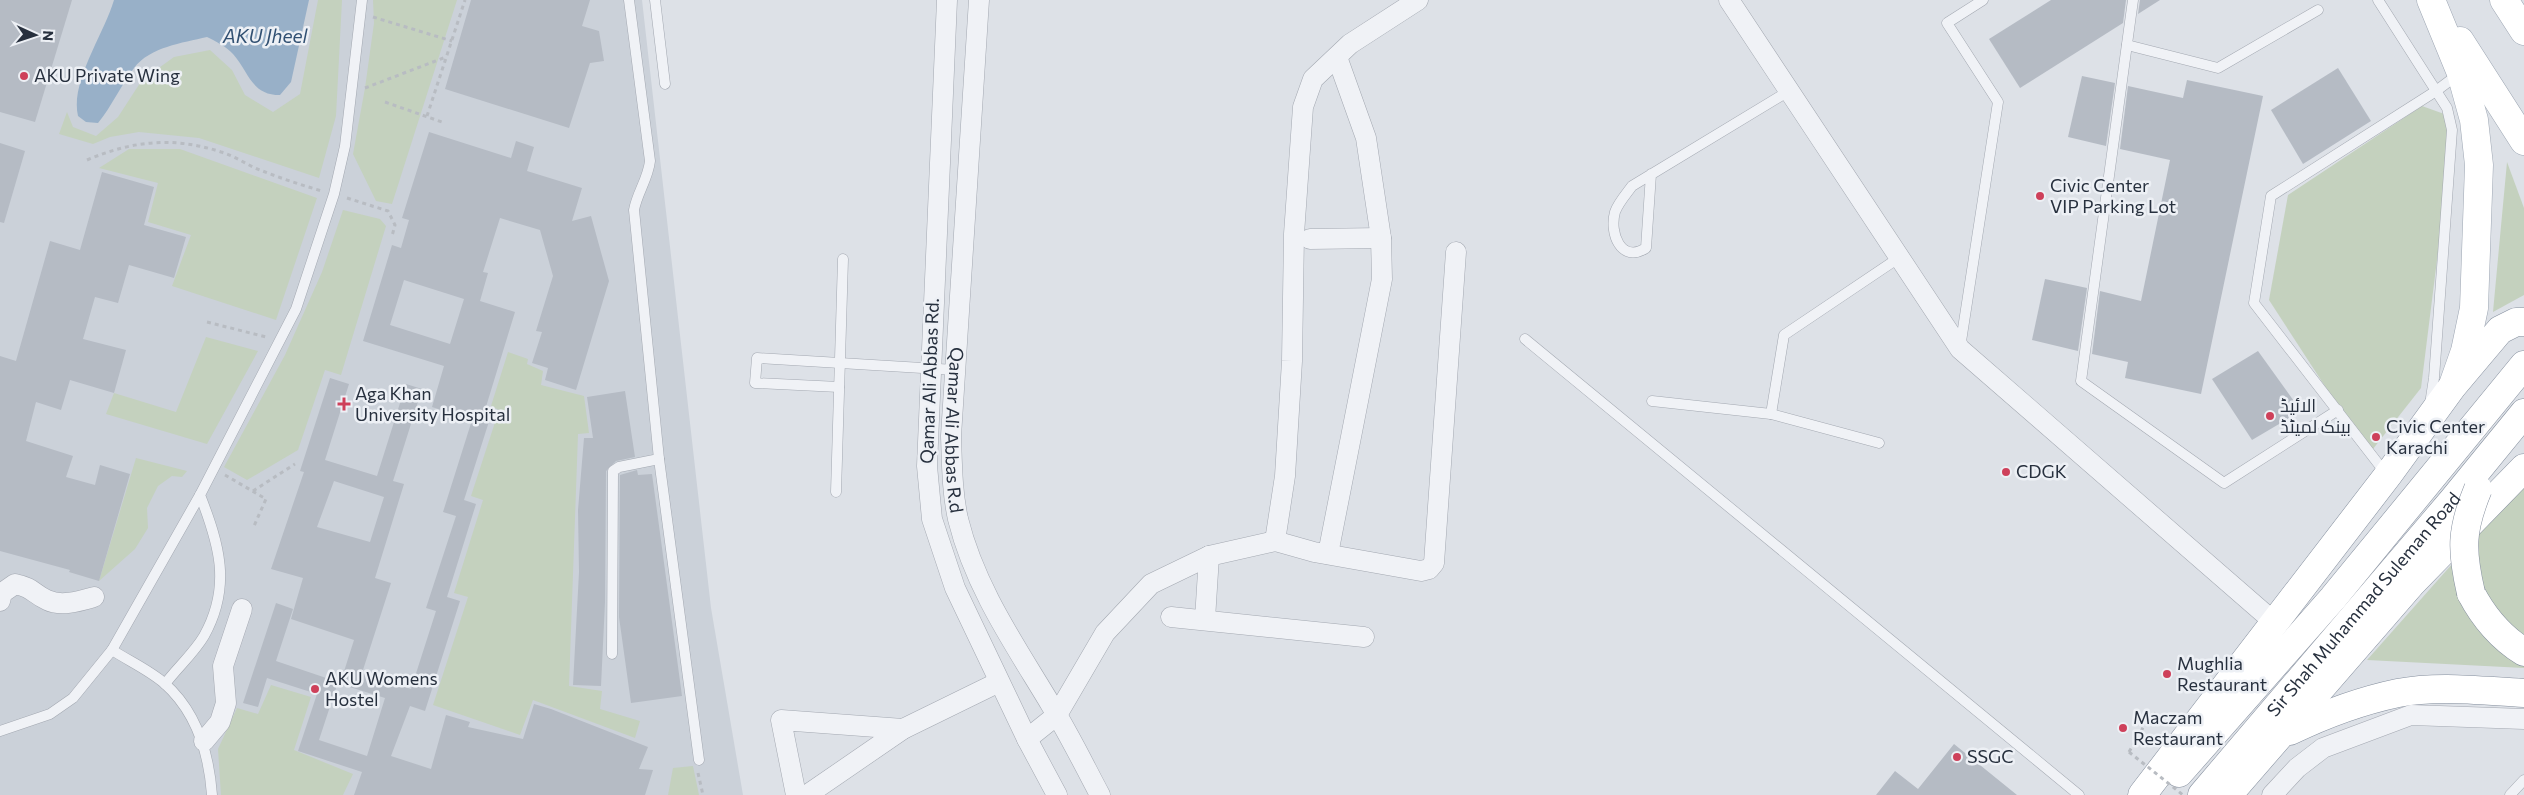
<svg xmlns="http://www.w3.org/2000/svg" width="2524" height="795" viewBox="0 0 2524 795" font-family="Commissioner,Cairo,sans-serif">
<style>
.built{fill:#cbd1d9}
.green{fill:#c4d1be}
.water{fill:#98b0c8}
.building{fill:#b5bbc4;fill-rule:evenodd}
.lines{fill:none;stroke-linecap:round;stroke-linejoin:round}
.service-casing{stroke:#a3a8b1;stroke-width:11}
.minor-casing{stroke:#a3a8b1;stroke-width:21}
.primary-casing{stroke:#9da6b3;stroke-width:29}
.trunk-casing{stroke:#858f9e;stroke-width:29}
.path{stroke:#b8bcc2;stroke-width:3;stroke-dasharray:4 4;stroke-linecap:butt}
.service{stroke:#f0f2f6;stroke-width:10}
.minor{stroke:#f0f2f6;stroke-width:20}
.primary{stroke:#fff;stroke-width:28}
.trunk{stroke:#fff;stroke-width:28}
.trunk-bridge-casing{stroke:#858f9e;stroke-width:29;stroke-linecap:butt}
.path-bridge{stroke:#b8bcc2;stroke-width:3;stroke-dasharray:4 4;stroke-linecap:butt}
.trunk-bridge{stroke:#fff;stroke-width:28}
.poi-dot{fill:#ce405a;stroke:#edf0f5;stroke-width:2}
.labels{text-anchor:middle;stroke-width:5;stroke-linejoin:round;paint-order:stroke}
.poi-label{font-size:18px;fill:#27303e;stroke:#edf0f5;text-anchor:start}
.street-label{font-size:18px;fill:#27303e;stroke:#edf0f5}
.water-label{font-size:19px;font-style:italic;fill:#315072;stroke:#edf0f5}
</style>
<rect width="100%" height="100%" fill="#dde1e7"/>
<path class="built" d="M0,0H642L711,608L743,795H0Z"/>
<g class="green">
<path d="M318,0H342L336,116L319,178L199,138L139,132L110,137L93,144L59,134L67,112L73,127L96,136L118,117L142,80L174,57L210,50L232,70L245,95L273,112L300,94Z"/>
<path d="M373,0H457L392,204L376,201L353,154L365,88L374,23Z"/>
<path d="M2422,106L2447,115L2450,156L2421,388L2369,454L2269,300L2288,195Z"/>
<path d="M129,149H180L317,198L276,320L172,286L191,235L148,222L158,183L99,168Z"/>
<path d="M2507,162L2524,208V295L2493,312Z"/>
<path d="M343,210L380,219L386,226L341,375L325,370L298,450L247,480L224,467L285,355L322,272Z"/>
<path d="M206,337L258,351L207,444L106,414L114,393L176,412Z"/>
<path d="M508,352L528,359L527,364L543,371L541,385L584,396L589,433L578,434L569,686L602,691L600,709L640,721L635,738L533,700L520,735L433,705L468,597L454,593L483,500L471,496L499,410L491,406Z"/>
<path d="M136,458L187,471L182,477L172,476L158,486L147,508L148,528L135,549L99,581Z"/>
<path d="M2524,483V668L2367,660Z"/>
<path d="M271,685L311,697L294,750L353,774L343,795H221L218,749L237,708L258,714Z"/>
<path d="M693,766L699,795H668L673,768Z"/>
</g>
<path class="water" d="M114,0H309L291,82L280,95C251,95 249,72 233,54C227,47 215,41 207,37C182,43 150,47 134,68C121,85 112,106 98,123L86,122L78,116C70,82 104,34 114,0Z"/>
<g class="building">
<path d="M0,0H72L35,122L0,112Z"/>
<path d="M471,0H590L582,26L599,31L604,61L590,63L569,128L445,89Z"/>
<path d="M2051,0H2126L2123,23L2020,88L1989,39Z"/>
<path d="M2140,0H2160L2138,14Z"/>
<path d="M2338,68L2371,121L2303,164L2271,110Z"/>
<path d="M2082,76L2115,83L2106,146L2068,137Z"/>
<path d="M2187,80L2263,96L2201,394L2125,378L2128,362L2092,354L2100,291L2141,301L2170,160L2120,149L2128,86L2183,98Z"/>
<path d="M429,132L511,158L516,141L534,147L527,171L582,188L572,221L591,216L609,281L576,390L545,380L548,368L532,363L542,332L536,331L553,276L540,230L500,218L483,272L488,273L480,301L515,312L485,410L492,412L464,500L476,504L447,597L460,601L425,711L410,706L391,756L431,769L446,715L470,722L468,727L523,739L534,704L551,709L648,747L639,769L653,770L645,795H354L362,772L298,751L317,694L267,678L258,707L243,703L276,603L293,609L276,661L338,682L319,740L367,756L385,698L340,684L354,640L291,619L303,578L271,569L304,472L300,471L330,378L349,384L325,460L377,476L406,384L422,389L393,481L404,484L375,578L391,583L362,673L411,689L436,611L426,608L456,516L443,512L472,420L432,407L444,366L363,341L392,245L401,248L409,220L402,218ZM404,280L464,299L450,344L390,325ZM334,481L384,497L370,542L317,527Z"/>
<path d="M0,143L25,151L4,223L0,222Z"/>
<path d="M102,172L154,187L144,225L186,237L174,278L129,265L118,303L95,297L83,339L126,350L114,393L70,380L61,410L36,402L26,441L73,456L66,477L95,485L100,465L130,474L99,581L69,572L70,570L0,551V356L16,361L50,241L80,250Z"/>
<path d="M2045,279L2087,288L2078,351L2032,340Z"/>
<path d="M2258,351L2301,411L2252,440L2212,379Z"/>
<path d="M625,391L635,457L616,461L606,471L605,602L601,686L573,685L579,572L578,510L584,438H593L587,397Z"/>
<path d="M637,470L638,475L652,474L682,696L631,703L619,617L620,475Z"/>
<path d="M1954,744L2017,795H1876L1895,771L1918,789Z"/>
</g>
<g class="lines">
<defs>
<g id="service">
<path d="M629,0L650,161C648,179 637,193 634,210L659,459L699,760"/>
<path d="M655,0L665,84"/>
<path d="M2133,0L2081,381L2224,483L2338,410"/>
<path d="M2378,0L2447,108L2452,130L2434,378L2430,404"/>
<path d="M2127,45L2218,68L2318,10"/>
<path d="M1651,174L1646,248C1621,264 1609,233 1615,212C1618,203 1627,193 1632,186L1789,91"/>
<path d="M1525,339L2079,795"/>
<path d="M1960,348L1998,102L1947,23L1983,0"/>
<path d="M839,387L755,383L757,358L955,370"/>
<path d="M1652,401L1771,414L1879,443"/>
<path d="M1771,414L1784,335L1900,257"/>
<path d="M2387,475L2254,303L2271,196L2436,91L2460,73"/>
<path d="M836,492L843,259"/>
<path d="M112,650C129,661 149,670 164,683C197,712 209,754 212,795"/>
<path d="M612,654L613,471L619,467L659,459"/>
<path d="M165,684C177,668 194,653 204,636C232,586 219,544 200,495L296,309L334,194L345,146L362,0"/>
<path d="M0,731L50,714L73,698L112,650L200,495"/>
<path d="M2510,795L2524,780"/>
</g>
<g id="minor">
<path d="M947,0L927,466L932,519L955,588L1027,739L1057,795"/>
<path id="s1" d="M979,0L951,436C952,464 952,492 958,519C975,588 1015,645 1051,705C1069,734 1084,765 1100,795"/>
<path d="M1729,0L1960,349L2274,622"/>
<path d="M1310,239L1381,238"/>
<path d="M1275,541L1285,476L1292,361L1294,234L1303,107L1313,79L1350,44L1418,0"/>
<path d="M1328,554L1382,279L1381,238L1366,138L1337,57"/>
<path d="M0,601L2,593L15,584C34,588 32,593 47,600C61,607 80,601 94,597"/>
<path d="M1171,617L1364,637"/>
<path d="M1205,619L1209,556"/>
<path d="M1027,739L1057,715L1105,633L1151,584L1209,556L1275,541L1314,552L1421,571L1429,569L1434,563L1456,252"/>
<path d="M204,741L220,722L226,703L223,666L242,609"/>
<path d="M796,795L781,720L903,729"/>
<path d="M807,795L903,729L999,682"/>
<path d="M2272,795L2297,768L2323,748L2411,715L2524,719"/>
</g>
<g id="primary">
<path d="M2431,0L2461,73L2474,120L2479,165L2474,308L2465,351L2453,385"/>
<path d="M2504,0L2524,31"/>
<path d="M2460,41L2524,141"/>
</g>
<g id="trunk">
<path d="M2471,593C2484,618 2500,637 2524,652"/>
<path d="M2290,731C2325,714 2360,701 2398,693C2439,685 2483,691 2524,693"/>
<path d="M2179,773L2333,598L2524,365"/>
<path d="M2142,795L2388,475L2452,387L2500,330L2516,322H2524"/>
<path id="s2" d="M2202,795L2453,500L2524,413"/>
<path d="M2228,795L2411,584L2524,468"/>
</g>
</defs>
<use href="#service" class="service-casing"/>
<use href="#minor" class="minor-casing"/>
<use href="#primary" class="primary-casing"/>
<use href="#trunk" class="trunk-casing"/>
<g class="path">
<path d="M373,17L452,41"/>
<path d="M365,88L446,57"/>
<path d="M385,102L442,122"/>
<path d="M427,116L465,0"/>
<path d="M87,160C132,141 173,136 221,152C235,156 247,165 260,170C280,178 301,185 322,191"/>
<path d="M347,198L388,211L395,225L392,236"/>
<path d="M207,322L266,337"/>
<path d="M225,475L266,499L254,526"/>
<path d="M253,491L295,464"/>
<path d="M2129,752L2152,712L2170,724"/>
<path d="M698,773L703,795"/>
</g>
<use href="#service" class="service"/>
<use href="#minor" class="minor"/>
<use href="#primary" class="primary"/>
<use href="#trunk" class="trunk"/>
<defs>
<path id="trunk-bridge" d="M2471,593C2461,550 2461,530 2478,489"/>
</defs>
<use href="#trunk-bridge" class="trunk-bridge-casing"/>
<path class="path-bridge" d="M2129,752L2183,795"/>
<use href="#trunk-bridge" class="trunk-bridge"/>
</g>
<g class="poi-dot">
<circle cx="24" cy="76" r="5"/>
<circle cx="2040" cy="196" r="5"/>
<path d="M341.5 396.5h5v5h5v5h-5v5h-5v-5h-5v-5h5z"/>
<circle cx="2270" cy="416" r="5"/>
<circle cx="2376" cy="437" r="5"/>
<circle cx="2006" cy="472" r="5"/>
<circle cx="2167" cy="674" r="5"/>
<circle cx="315" cy="689" r="5"/>
<circle cx="2123" cy="728" r="5"/>
<circle cx="1957" cy="757" r="5"/>
</g>
<g class="labels">
<g class="poi-label">
<text x="34" y="82">AKU Private Wing</text>
<text x="2050" y="192">Civic Center<tspan x="2050" dy="21">VIP Parking Lot</tspan></text>
<text x="355" y="400">Aga Khan<tspan x="355" dy="21">University Hospital</tspan></text>
<text x="2280" y="412">الائیڈ<tspan x="2280" dy="21">بینک لمیٹڈ</tspan></text>
<text x="2386" y="433">Civic Center<tspan x="2386" dy="21">Karachi</tspan></text>
<text x="2016" y="478">CDGK</text>
<text x="2177" y="670">Mughlia<tspan x="2177" dy="21">Restaurant</tspan></text>
<text x="325" y="685">AKU Womens<tspan x="325" dy="21">Hostel</tspan></text>
<text x="2133" y="724">Maczam<tspan x="2133" dy="21">Restaurant</tspan></text>
<text x="1967" y="763">SSGC</text>
</g>
<g class="street-label">
<text transform="translate(930 381) rotate(-88)" y="6">Qamar Ali Abbas Rd.</text>
<text dy="6" stroke="none"><textPath href="#s1" startOffset="431">Qamar Ali Abbas R.d</textPath></text>
<text dy="6" stroke="none"><textPath href="#s2" startOffset="250">Sir Shah Muhammad Suleman Road</textPath></text>
</g>
<g class="water-label">
<text x="265" y="43">AKU Jheel</text>
</g>
</g>
<g transform="translate(35 35) rotate(93)" stroke="#edf0f5" stroke-width="4" paint-order="stroke">
<path d="M0-4L9 19L0 12L-9 19Z" fill="#27303e"/>
<text y="-8" font-size="14" font-weight="bold" text-anchor="middle" fill="#27303e">N</text>
</g>
</svg>
